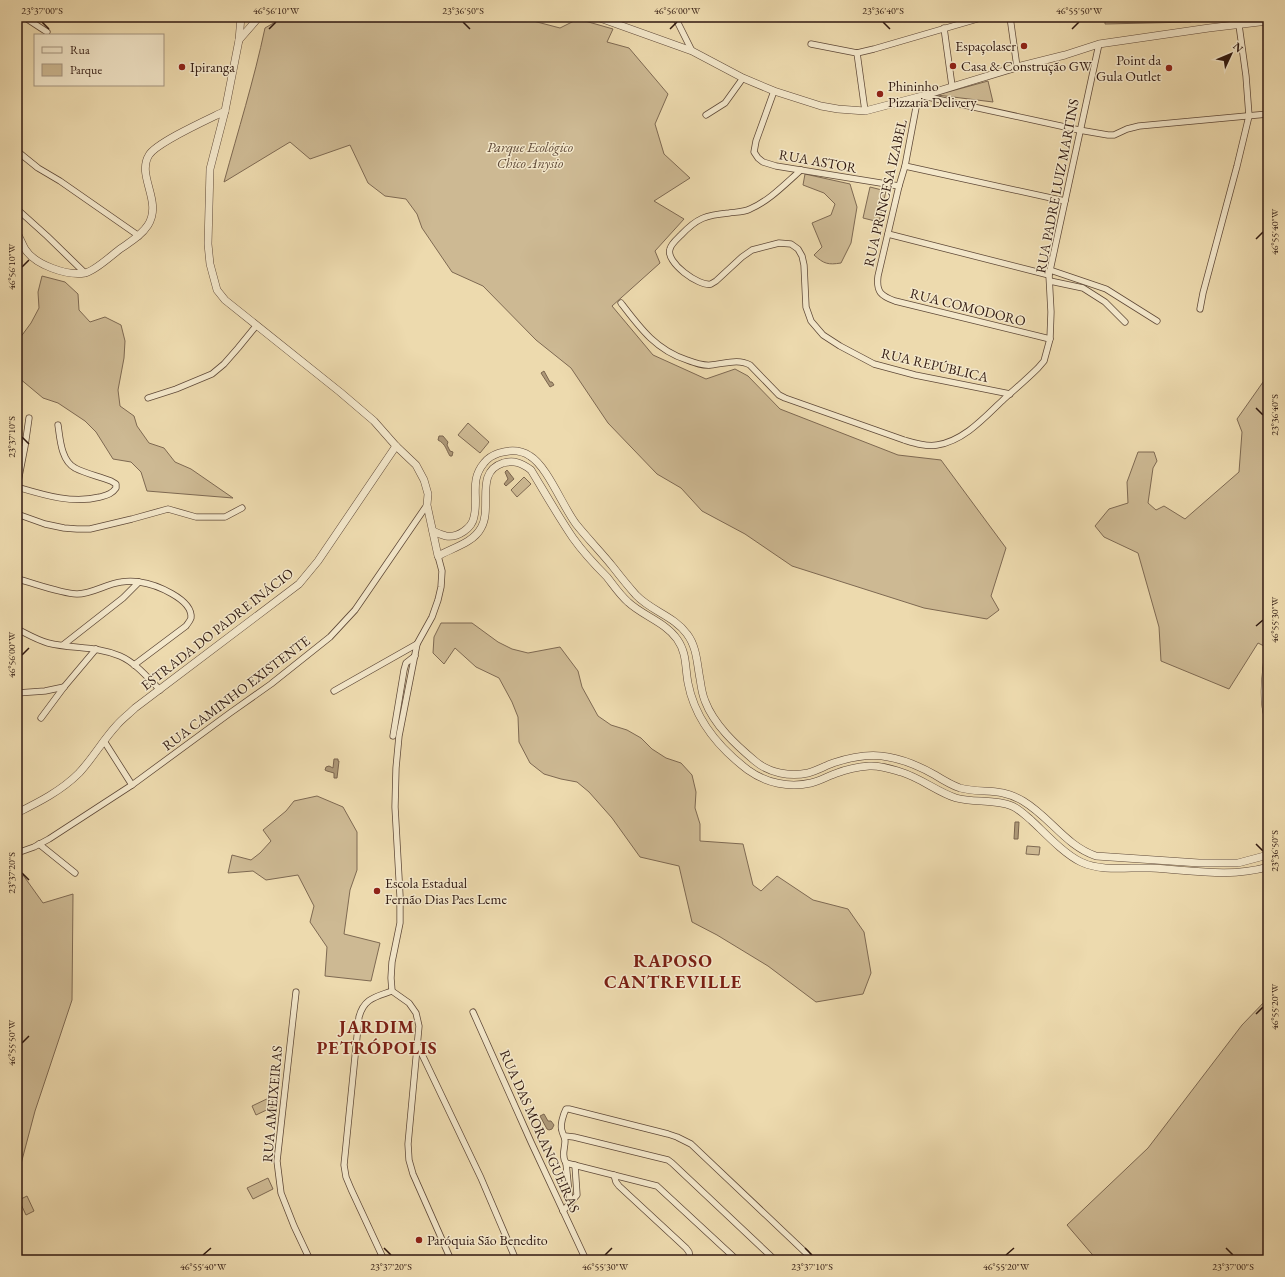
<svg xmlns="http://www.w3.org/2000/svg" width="1285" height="1277" viewBox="0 0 1285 1277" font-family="'EB Garamond',serif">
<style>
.green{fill:#cdb993;stroke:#7e6952}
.water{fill:#ad9878;stroke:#7b654e}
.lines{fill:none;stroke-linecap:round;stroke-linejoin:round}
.minor-casing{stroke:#5f4938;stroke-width:7}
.tertiary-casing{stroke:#5f4938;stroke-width:8}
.minor{stroke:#f3e7ca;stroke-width:5.5}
.tertiary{stroke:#f3e7ca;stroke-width:7}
.ticks{fill:none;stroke:#301910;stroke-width:1.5}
.poi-dot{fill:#8f2418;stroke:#f3e7ca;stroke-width:1.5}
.labels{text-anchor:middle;stroke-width:3;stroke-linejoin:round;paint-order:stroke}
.poi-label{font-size:14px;fill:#301910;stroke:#f3e7ca;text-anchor:start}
.park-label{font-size:14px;font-style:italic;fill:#5f4937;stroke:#f3e7ca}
.street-label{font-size:14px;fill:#301910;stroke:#f3e7ca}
.district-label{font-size:18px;font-weight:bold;letter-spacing:1px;fill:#7a1f14;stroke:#f3e7ca}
.neatline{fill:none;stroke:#301910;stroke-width:1.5}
.ticks-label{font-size:10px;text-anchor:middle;fill:#301910}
</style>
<rect width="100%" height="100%" fill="#eddaae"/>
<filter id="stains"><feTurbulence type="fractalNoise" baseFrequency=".005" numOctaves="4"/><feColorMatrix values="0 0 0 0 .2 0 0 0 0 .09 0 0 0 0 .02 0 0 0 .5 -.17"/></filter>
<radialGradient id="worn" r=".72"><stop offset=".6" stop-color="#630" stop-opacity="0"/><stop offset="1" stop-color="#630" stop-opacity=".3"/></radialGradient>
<g class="green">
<path d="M284,17H518L560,28L578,19L613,29L607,42L629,48L668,94L655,124L664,154L690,178L654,201L684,219L655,251L660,263L612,306L653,355L706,379L735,369L748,376L780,409L898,455L941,460L1006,548L991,596L999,610L987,619L924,608L792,566L745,534L702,511L681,488L657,474L608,423L571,368L536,340L483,286L452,272L422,228L417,214L406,199L385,196L368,183L350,145L310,159L290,142L224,182C238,131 254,80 265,28Z"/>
<path d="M1105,17H1191V22L1105,24Z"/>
<path d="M988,81L993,102L937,95Z"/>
<path d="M805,174L850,184L857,207L851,243L841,263C828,265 824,264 814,255L822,247L812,223L831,215L835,204L824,193L803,185Z"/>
<path d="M870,187L886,191L879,222L863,218Z"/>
<path d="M42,276L65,282L78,294L79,310L90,322L105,317L121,325L125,341L124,358L118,390L120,406L134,416L137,426L149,443L164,448L175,462L191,469L233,498L147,491L141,472L131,462L113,459L96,432L85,421L58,403L43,398L19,378L17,375V342L31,323L39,308L38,292Z"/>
<path d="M1268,375V648L1258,643L1229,689L1161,661L1159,627L1138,553L1104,537L1095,526L1109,509L1128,503L1127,482L1138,452H1154L1157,461L1153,468L1148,503L1156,510L1164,506L1185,519L1239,472L1242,432L1237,419Z"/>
<path d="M468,423L489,442L480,453L458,435Z"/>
<path d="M524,477L531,484L517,497L511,490Z"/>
<path d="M441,623H472L498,642L512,649L528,653L560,647L578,671L582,687L598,716L611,725L627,730L641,738L652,749L666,758L681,763L692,775L696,792L695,808L700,824V841L743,844L753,885L761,891L777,876L813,900L848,909L864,932L871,973L863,994L816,1002L768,966L717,935L692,922L679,866L640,857L612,818L589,792L577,782L561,779L544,774L530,763L519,742L518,717L512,702L499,678L476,667L455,648L444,664L433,653L434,637Z"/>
<path d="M317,796L343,807L357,832V870L350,890L344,934L380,943L371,981L325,976L327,947L310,922L314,906L298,875L266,880L253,871L228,873L232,855L251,860L260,853L271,841L263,830L286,811L294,801Z"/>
<path d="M1027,846L1040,847L1039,855L1026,854Z"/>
<path d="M23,875L43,903L73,894L72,1000L35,1111L17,1179V887Z"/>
<path d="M1268,998V1260H1097L1067,1225L1148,1148L1242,1025Z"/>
<path d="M271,1097L275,1106L256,1115L252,1106Z"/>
<path d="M268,1178L273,1189L253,1199L247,1188Z"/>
<path d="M27,1196L34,1211L26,1215L19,1200Z"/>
</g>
<g class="water">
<path d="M544,371L550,382H552L554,385L550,387L541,373Z"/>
<path d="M439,436H443L448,442L447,445L450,451L453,452L452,456H450C446,450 446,444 438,440Z"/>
<path d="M507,470L514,479L506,486L504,484L508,479L505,472Z"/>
<path d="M334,759H338V761H339L337,778H334V773L327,771L325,770L326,767L329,766L333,768Z"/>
<path d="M1015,822H1019L1018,839H1014Z"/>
<path d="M544,1114L548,1121H551L554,1125L552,1129L549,1130L547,1129L540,1116Z"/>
</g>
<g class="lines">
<defs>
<g id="minor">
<path d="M24,17L47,32"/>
<path d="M675,17L692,51"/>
<path d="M1010,17L1017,67"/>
<path d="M944,28L952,86"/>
<path d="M811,44L857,53L874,49L984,17"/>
<path d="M857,53L865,111"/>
<path d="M774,91L756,141L754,152L758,158L763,162L776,166L899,186"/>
<path d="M923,96L1079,130L1108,135H1114L1127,129L1139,126L1268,114"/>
<path d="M918,97L905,166L899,186L878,276C876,292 881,296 895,301L1050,339"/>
<path d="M706,115L725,103L743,78"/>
<path d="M17,151L38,168L60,181L139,236"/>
<path d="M905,166L1065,201"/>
<path d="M801,170C785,184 769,201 750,209C744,212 736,212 729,213C706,215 697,218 681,235C677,239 671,244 670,249C665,262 699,287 711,284C711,284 716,281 716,281L742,257L752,250L779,243L791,244L798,249L802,256L804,265L806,307L811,321L823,335L840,346L874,364L915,375L1010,394"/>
<path d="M17,209L47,236L85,273"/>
<path d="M888,234L1049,275"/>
<path d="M1050,270L1106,289L1157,321"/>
<path d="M1050,281L1083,288L1105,302L1125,322"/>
<path d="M621,303C640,328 656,350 687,360C695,363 703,366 711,365C724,364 738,358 750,365L779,395L785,398L904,440C914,443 926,447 937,445C964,441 985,417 1004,399C1015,389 1027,379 1038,368L1044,361L1050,339L1051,312L1049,275L1099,44"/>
<path d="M1200,309L1203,293L1237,166L1249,116L1246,76L1239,25"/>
<path d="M148,398L176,389L212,374L224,364L238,348L256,326"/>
<path d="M17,487C44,495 72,504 100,497C107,495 112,494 116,488V484L111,481C99,476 86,474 75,468C61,461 60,438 58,425"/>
<path d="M17,487L25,446L29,418"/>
<path d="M17,514L45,524L64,528L77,529H90L132,519L168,509L196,517H225L242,508"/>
<path d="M17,579C34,583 59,593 77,594C92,594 106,584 121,582C127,581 134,581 139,582C155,584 193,599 191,618C190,621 188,623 186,626L134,665"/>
<path d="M17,629C27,634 37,640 48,643C72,649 97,646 120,656C136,663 148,678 160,690"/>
<path d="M417,644L399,736L396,768L395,807L400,896V923L392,962L391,978L392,991L409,1003L416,1013L419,1026L408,1144L409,1160L413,1174L451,1260"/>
<path d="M63,645L123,598L139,582"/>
<path d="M334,691L417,644L432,617L438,600L441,587L442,571L438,556"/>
<path d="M17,693L45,691L64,687"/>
<path d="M41,718L64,687L96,649"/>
<path d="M393,736L404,670L406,663L415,656"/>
<path d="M104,741L132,785"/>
<path d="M39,844L75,873"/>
<path d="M17,853L34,847L49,839L132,785L230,713L271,684L330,637L355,610L427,505"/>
<path d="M296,992L277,1161L281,1193L294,1226L310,1260"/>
<path d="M473,1012L531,1142L586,1260"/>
<path d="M418,1046L481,1178L516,1260"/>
<path d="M565,1136L574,1137L668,1160L672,1163L775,1260"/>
<path d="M566,1163L657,1186L737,1260"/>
<path d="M614,1175L616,1182L619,1186L686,1248L689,1252L690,1258"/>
<path d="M570,1203L566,1163C561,1156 565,1149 565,1141C565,1137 563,1135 562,1131C560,1125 563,1115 566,1109H569L668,1134L677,1137L691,1144L806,1253L811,1260"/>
<path d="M563,1211L577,1195L575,1165"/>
<path d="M384,1260L351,1189L346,1177L344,1165L359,1017C364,998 376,997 392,991"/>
</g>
<g id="tertiary">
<path d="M259,17L239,40L225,111L210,169L208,244L210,264L217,290L225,300L340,392L374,421L396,446L416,465L424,480L428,494L427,505L438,556C452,548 473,543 481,528C493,508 474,472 503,463C514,460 522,463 531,470C545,493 558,516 573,538C583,552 595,565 607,577C614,586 620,595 628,602C643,616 665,622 677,639C687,653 685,667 688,683C695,720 719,748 748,770C766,783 789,788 811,783C820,781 828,776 837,773C847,769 858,767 869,766C880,765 891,769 901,772C921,778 937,792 956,798C974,803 995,799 1012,806C1019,809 1025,815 1031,820C1045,833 1064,854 1081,862C1102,872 1129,867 1151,868C1192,870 1228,878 1268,867"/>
<path d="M597,17L692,51L743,78L774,91L821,106L838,109L865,111L922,96L1017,67L1065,55L1099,44L1209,28L1268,21"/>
<path d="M239,40L241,17"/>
<path d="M17,233C20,238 22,244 25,249C35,265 67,276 85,273C95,271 112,255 120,249C130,242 141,236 148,225C163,201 136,176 149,155C157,142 209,119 225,111"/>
<path d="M433,531C437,533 442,535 446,536C458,538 472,528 474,517C479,497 469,481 484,463C487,459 493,455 499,453C509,450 521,450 530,456C547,466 563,507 576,524C588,539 601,552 613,567C620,576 628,586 636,595C651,611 674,616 687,634C697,647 697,664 700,679C701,686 702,694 705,701C714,725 736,745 755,761C769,773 790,777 808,773C816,771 825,766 833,763C851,757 870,753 888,757C905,760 921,767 935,775C943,780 951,785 960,788C983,794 1000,787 1023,801C1050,817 1066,846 1096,856L1199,863H1238L1268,855"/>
<path d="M1268,653C1266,674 1262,697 1268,718"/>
<path d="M17,813C39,802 61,791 79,773C93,758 103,740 117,725C122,719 129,714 135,708L299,584L318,561L396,446"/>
</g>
</defs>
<use href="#minor" class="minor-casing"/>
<use href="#tertiary" class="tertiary-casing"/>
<use href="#minor" class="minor"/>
<use href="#tertiary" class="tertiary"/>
</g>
<path class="ticks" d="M42,22L49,29M463,22L470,29M883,22L890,29M269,29L276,22M670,29L677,22M1072,29L1079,22M1256,239L1263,232M22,267L29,260M1256,408L1263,415M22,437L29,444M1256,626L1263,620M22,655L29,648M1256,844L1263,851M22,873L29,880M1256,1014L1263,1007M22,1043L29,1036M384,1248L391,1255M805,1248L812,1255M1226,1248L1233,1255M203,1255L211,1248M605,1255L612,1248M1006,1255L1014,1248"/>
<g class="poi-dot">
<circle cx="1024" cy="46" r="4"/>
<circle cx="953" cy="66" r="4"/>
<circle cx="182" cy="67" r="4"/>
<circle cx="1169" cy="68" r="4"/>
<circle cx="880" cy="94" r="4"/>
<circle cx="377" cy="891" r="4"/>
<circle cx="419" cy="1240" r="4"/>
</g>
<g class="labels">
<g class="poi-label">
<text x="1016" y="51" text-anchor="end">Espaçolaser</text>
<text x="1161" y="65" text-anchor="end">Point da<tspan x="1161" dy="16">Gula Outlet</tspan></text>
<text x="961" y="71">Casa &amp; Construção GW</text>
<text x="190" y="72">Ipiranga</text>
<text x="888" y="91">Phininho<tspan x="888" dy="16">Pizzaria Delivery</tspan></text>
<text x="385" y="888">Escola Estadual<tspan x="385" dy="16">Fernão Dias Paes Leme</tspan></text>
<text x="427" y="1245">Paróquia São Benedito</text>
</g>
<g class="park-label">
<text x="530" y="152">Parque Ecológico<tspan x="530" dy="16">Chico Anysio</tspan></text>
</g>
<g class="street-label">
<text transform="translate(818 161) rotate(10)" y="5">RUA ASTOR</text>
<text transform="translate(1057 186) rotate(-79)" y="5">RUA PADRE LUIZ MARTINS</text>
<text transform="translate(885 193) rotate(-77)" y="5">RUA PRINCESA IZABEL</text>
<text transform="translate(968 307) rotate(14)" y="5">RUA COMODORO</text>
<text transform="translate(935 365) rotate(13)" y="5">RUA REPÚBLICA</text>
<text transform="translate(217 629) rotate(-38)" y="5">ESTRADA DO PADRE INÁCIO</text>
<text transform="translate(236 693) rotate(-37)" y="5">RUA CAMINHO EXISTENTE</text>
<text transform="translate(272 1104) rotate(-85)" y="5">RUA AMEIXEIRAS</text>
<text transform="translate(540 1131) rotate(66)" y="5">RUA DAS MORANGUEIRAS</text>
</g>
<g class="district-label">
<text x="673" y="967">RAPOSO<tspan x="673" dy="21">CANTREVILLE</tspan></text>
<text x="377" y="1033">JARDIM<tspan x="377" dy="21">PETRÓPOLIS</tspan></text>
</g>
</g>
<rect width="1285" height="1277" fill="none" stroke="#eddaae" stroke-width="44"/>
<rect x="34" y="34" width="130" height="52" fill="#f3e7ca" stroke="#a59580"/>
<rect x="42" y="47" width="20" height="6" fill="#f3e7ca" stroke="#a59580"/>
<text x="70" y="54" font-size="12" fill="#301910">Rua</text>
<rect x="42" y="64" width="20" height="12" fill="#cdb993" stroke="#a59580"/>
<text x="70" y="74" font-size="12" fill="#301910">Parque</text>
<g transform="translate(1231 54) rotate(46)" stroke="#f3e7ca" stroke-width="3" paint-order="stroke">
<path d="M0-3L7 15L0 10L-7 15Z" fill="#301910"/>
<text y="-6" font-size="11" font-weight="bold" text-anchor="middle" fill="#301910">N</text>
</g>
<rect x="22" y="22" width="1241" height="1233" class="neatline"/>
<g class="ticks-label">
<text x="42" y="14">23°37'00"S</text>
<text x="276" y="14">46°56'10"W</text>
<text x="463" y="14">23°36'50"S</text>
<text x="677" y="14">46°56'00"W</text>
<text x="883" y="14">23°36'40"S</text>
<text x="1079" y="14">46°55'50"W</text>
<text transform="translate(1274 232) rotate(-90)" y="4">46°55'40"W</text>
<text transform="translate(11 267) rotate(-90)" y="4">46°56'10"W</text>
<text transform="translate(1274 415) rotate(-90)" y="4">23°36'40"S</text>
<text transform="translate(11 437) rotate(-90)" y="4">23°37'10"S</text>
<text transform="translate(1274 620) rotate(-90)" y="4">46°55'30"W</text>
<text transform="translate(11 655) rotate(-90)" y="4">46°56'00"W</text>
<text transform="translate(1274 851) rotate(-90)" y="4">23°36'50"S</text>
<text transform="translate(11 873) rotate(-90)" y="4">23°37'20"S</text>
<text transform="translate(1274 1007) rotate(-90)" y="4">46°55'20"W</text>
<text transform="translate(11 1043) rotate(-90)" y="4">46°55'50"W</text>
<text x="203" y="1270">46°55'40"W</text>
<text x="391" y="1270">23°37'20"S</text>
<text x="605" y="1270">46°55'30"W</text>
<text x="812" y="1270">23°37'10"S</text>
<text x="1006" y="1270">46°55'20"W</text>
<text x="1233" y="1270">23°37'00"S</text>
</g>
<rect width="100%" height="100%" filter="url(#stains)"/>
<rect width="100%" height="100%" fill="url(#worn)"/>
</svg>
